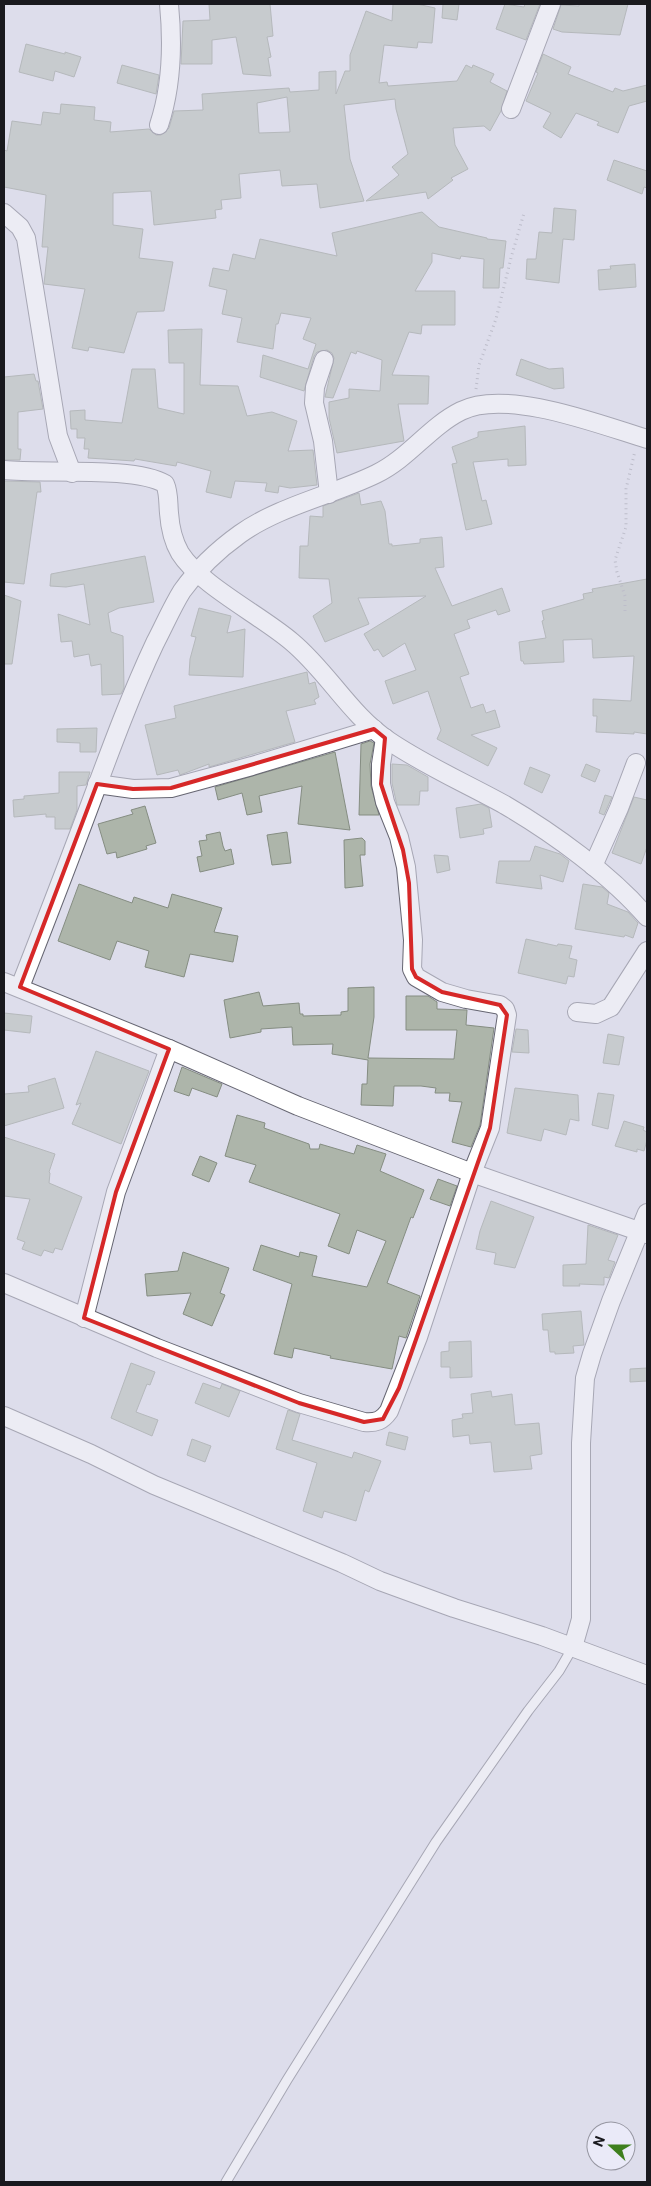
<svg xmlns="http://www.w3.org/2000/svg" width="651" height="2186" viewBox="0 0 651 2186" font-family="Roboto,sans-serif">
<style>
.building{fill:#adb5aa;stroke:#858d82;fill-rule:evenodd}
.lines{fill:none;stroke-linecap:round;stroke-linejoin:round}
.service-casing{stroke:#666672;stroke-width:11}
.minor-casing{stroke:#666672;stroke-width:20}
.path{stroke:#9797a2;stroke-width:3;stroke-dasharray:1 4;stroke-linecap:butt}
.service{stroke:#fff;stroke-width:9}
.minor{stroke:#fff;stroke-width:18}
.marked{fill:none;stroke:#d62828;stroke-width:4;stroke-linejoin:round}
</style>
<rect width="100%" height="100%" fill="#ddddeb"/>
<g class="building">
<path d="M209,4H270L273,36L267,37L271,57L268,58L271,76L243,74L236,37L212,40V64H181L183,21L210,20Z"/>
<path d="M393,4H417L435,8L432,43L418,42L417,48L384,45L379,83L387,82L388,86L457,81L466,65L472,68L473,65L494,74L490,82L507,91L501,111L490,131L484,126L453,128L455,145L468,169L451,178L453,180L428,199L426,192L366,201L399,175L392,167L408,154L396,109L395,99L344,105L350,159L364,201L320,208L317,184L282,186L280,170L239,174L241,198L221,200L222,209L215,210L216,218L154,225L151,191L113,193V225L143,229L139,258L173,262L164,311L137,312L124,353L89,347L88,351L72,348L85,289L44,284L48,247H42L46,195L4,187V150L7,151L12,121L41,125L43,112L60,114L61,104L95,107L94,120L111,122L110,132L149,129L156,135H161L169,128L174,111L203,110L202,94L289,88L290,92L319,90V72L336,71V94L345,71H350V55L366,11L392,21ZM287,97L290,132L259,133L257,103Z"/>
<path d="M443,4H459L457,20L442,18Z"/>
<path d="M505,4L524,7L525,4H540L526,40L496,29Z"/>
<path d="M579,4H628L620,35L562,32L553,29L561,5L579,6Z"/>
<path d="M26,44L65,54V52L81,57L74,77L55,71L53,81L19,72Z"/>
<path d="M543,54L571,67L568,74L613,92L615,88L623,91L647,85V101L629,106L618,133L597,125L599,122L576,113L561,138L543,127L551,113L526,101L538,73L536,72Z"/>
<path d="M122,65L159,75L156,94L117,83Z"/>
<path d="M614,160L647,171V188L644,187L642,194L607,180Z"/>
<path d="M554,208L576,210L574,240L563,239L559,283L526,279L527,259H536L539,232L552,233Z"/>
<path d="M422,212L439,227L487,238V239L506,241L503,268H500L499,288H483L484,259L461,256L460,259L432,253V262L415,291H455V325H422L421,334L409,332L392,375L429,376L428,404H398L404,441L337,453L329,418V402L349,398V389L380,391L382,360L357,351L356,354L351,352L333,398L325,397L334,358L332,353L327,350L317,352L314,356L304,391L260,377L263,355L308,369L316,344L303,339L311,318L281,313L278,324H276L273,349L237,342L242,318L222,314L227,290L209,286L213,268L229,271L233,254L255,259L260,239L337,256L332,233Z"/>
<path d="M635,264L636,287L599,290L598,270L611,269L610,266Z"/>
<path d="M202,329L200,385L238,386L247,416L272,412L297,421L288,451L313,450L317,485L290,488L279,486L278,493L265,491L267,483L235,481L231,498L206,492L211,471L177,462L176,466L135,459L134,461L88,458L89,449H84L85,438H77V429H71L70,411L85,410V420L122,423L132,369H155L158,408L184,414V363H169L168,330Z"/>
<path d="M521,359L549,369L563,368L564,388L554,389L516,375Z"/>
<path d="M34,374L36,381H38L43,409L18,412V449H21L20,460H4V377Z"/>
<path d="M525,426L526,465L508,466V459L473,462L482,501L486,500L492,524L466,530L452,464L457,463L452,447L478,437V432Z"/>
<path d="M4,481L40,482L41,492H37L24,584L4,582Z"/>
<path d="M359,493L361,505L381,501L385,511L389,544H392V546L420,543V539L442,537L444,567L435,568L452,606L502,588L510,611L498,615L496,610L467,620L470,628L454,634L469,674L460,677L471,708L483,704L486,713L495,710L500,727L471,735L497,748L488,766L437,739L441,730L428,691L393,704L385,681L416,670L405,643L383,657L378,649L374,651L364,634L426,596L358,598L369,624L325,642L313,616L332,603L329,579L299,578L300,546H308L310,516L323,517V506Z"/>
<path d="M145,556L154,602L119,608L108,613L111,632L123,636L124,688L121,694L102,695L101,664L91,666L89,654L74,657L72,641L61,642L58,614L90,625L84,584L66,587L50,586L51,574Z"/>
<path d="M647,579V734L634,732V734L596,732L597,716H593V699L631,701L634,656L593,658L592,639L563,640L564,662L524,664L523,661H521L519,642L546,638L542,621L544,620L542,611L584,599L583,594L593,592L592,589Z"/>
<path d="M4,595L21,601L12,664H4Z"/>
<path d="M199,608L231,616L227,633L245,629L243,677L189,675L190,659L196,637L191,636Z"/>
<path d="M307,672L309,684L315,682L319,697L314,700L316,704L286,711L295,742L209,767V764L180,775L178,770L157,775L145,725L176,718L174,706Z"/>
<path d="M97,728L96,752H80V743L57,742V729Z"/>
<path d="M370,741L374,743L370,764L371,786L379,815H359L361,744Z"/>
<path d="M335,752L350,830L298,824L302,786L259,796L262,812L247,815L242,793L218,800L215,787Z"/>
<path d="M392,764L407,765L428,777V791H420L419,805H397L392,783Z"/>
<path d="M586,764L600,770L595,782L581,776Z"/>
<path d="M530,767L550,775L542,793L524,784Z"/>
<path d="M59,772H90L86,785L77,786V810L70,829H55V817H46V814L14,817L13,800L24,799V796L59,793Z"/>
<path d="M605,795L612,797L604,815L599,813Z"/>
<path d="M634,797L647,800V847L641,864L612,853Z"/>
<path d="M481,804L489,808L492,827L483,829L484,834L460,838L456,808Z"/>
<path d="M145,806L156,843L146,846L147,849L117,858L116,852L107,854L98,824L133,814L131,810Z"/>
<path d="M220,832L223,846L225,851L231,849L234,864L200,872L197,857L202,856L199,841L207,840L206,835Z"/>
<path d="M287,832L291,863L272,865L267,835Z"/>
<path d="M362,838L365,841V855H360L363,886L345,888L344,840Z"/>
<path d="M535,846L560,854L569,861L563,882L540,875L542,889L496,883L499,861H530Z"/>
<path d="M434,855L448,856L450,870L437,873Z"/>
<path d="M79,884L132,903L134,897L168,908L172,894L222,908L214,932L238,936L233,962L190,954L184,977L145,967L149,951L117,941L110,960L58,941Z"/>
<path d="M583,884L602,887L609,893L607,904L628,912L638,923L633,938L625,935L624,937L575,929Z"/>
<path d="M526,939L557,946L558,944L572,946L569,958L577,960L574,977L568,976L566,984L518,973Z"/>
<path d="M374,987V1017L368,1058L454,1059L457,1030H406V996H428L437,1002V1009L467,1010L466,1025L494,1028L480,1125L471,1147L452,1142L462,1102L449,1101L450,1093H435L436,1088L421,1086H394L393,1106L361,1105L362,1084H367L368,1060L332,1054L333,1044L293,1045L292,1027L261,1029V1032L230,1038L224,1000L259,992L263,1006L299,1003L300,1014H303V1016L341,1015V1012L348,1011V988Z"/>
<path d="M4,1013L32,1016L30,1033L4,1030Z"/>
<path d="M516,1029L528,1030L529,1053L512,1052Z"/>
<path d="M608,1034L624,1037L619,1065L603,1063Z"/>
<path d="M96,1051L149,1071L121,1144L72,1124L81,1103L76,1105Z"/>
<path d="M182,1067L222,1084L217,1097L192,1088L189,1096L174,1091Z"/>
<path d="M55,1078L64,1108L4,1126V1094L29,1092L28,1086Z"/>
<path d="M515,1088L578,1095L579,1121L570,1119L566,1135L544,1129L541,1141L507,1133Z"/>
<path d="M598,1093L614,1095L608,1129L592,1125Z"/>
<path d="M237,1115L265,1123L264,1128L309,1144L310,1149H319L320,1144L354,1154L357,1145L386,1154L380,1171L424,1190L413,1218L411,1217L387,1283L420,1296L406,1338L399,1336L392,1369L330,1358L331,1356L294,1348L292,1358L274,1354L292,1284L253,1270L261,1245L299,1257L300,1252L317,1256L312,1276L367,1287L386,1241L357,1230L349,1254L328,1246L340,1214L249,1182L256,1165L225,1156Z"/>
<path d="M624,1121L644,1127L643,1130L647,1132V1140L644,1151L637,1149V1152L615,1146Z"/>
<path d="M4,1137L55,1154L49,1172L50,1173L49,1183L82,1197L62,1250L55,1248L53,1253L44,1250L41,1256L22,1249L25,1242L17,1239L30,1199L4,1196Z"/>
<path d="M200,1156L217,1163L209,1182L192,1175Z"/>
<path d="M438,1179L457,1186L450,1206L430,1199Z"/>
<path d="M491,1201L534,1217L515,1268L494,1264L496,1253L476,1249L480,1231Z"/>
<path d="M588,1225L618,1235L608,1260L615,1262L609,1278L604,1277V1285L579,1284L580,1286H563V1265L586,1264Z"/>
<path d="M183,1252L229,1268L220,1293L225,1295L212,1326L183,1314L191,1293L147,1296L145,1274L178,1271Z"/>
<path d="M581,1311L584,1345L573,1346L574,1353L555,1354V1352H550L548,1330H543L542,1314Z"/>
<path d="M471,1341L472,1377L450,1378V1367H441V1352L449,1351V1342Z"/>
<path d="M131,1363L155,1372L150,1385L147,1384L136,1412L158,1420L152,1436L111,1418Z"/>
<path d="M647,1368V1381L630,1382V1369Z"/>
<path d="M203,1383L220,1389L222,1384L240,1391L229,1417L195,1403Z"/>
<path d="M491,1391L492,1397L512,1394L515,1425L539,1423L542,1454L530,1456L532,1469L494,1472L491,1442L470,1444L469,1435L453,1437L452,1420L463,1418L462,1414L473,1413L471,1394Z"/>
<path d="M288,1410L300,1414L292,1440L352,1458L354,1452L381,1461L369,1492L365,1490L356,1521L324,1511L322,1518L303,1511L317,1463L276,1449Z"/>
<path d="M389,1432L408,1437L405,1450L386,1445Z"/>
<path d="M192,1439L211,1446L205,1462L187,1455Z"/>
</g>
<g class="lines">
<defs>
<path id="service" d="M226,2182L287,2080L436,1842L528,1711L559,1671L573,1647"/>
<g id="minor">
<path d="M511,109L551,4"/>
<path d="M159,125C172,86 173,45 169,4"/>
<path d="M4,213L20,227L26,238L58,436L72,473"/>
<path d="M324,360L315,387L314,403L323,441L329,494"/>
<path d="M4,470C42,474 136,466 165,484C169,493 168,503 169,513C170,527 173,541 180,553C200,585 262,616 292,642C328,672 350,715 389,741C426,766 467,784 505,805C553,833 611,875 647,917"/>
<path d="M97,784L133,789L171,788L252,766L374,729"/>
<path d="M593,866L619,808L636,763"/>
<path d="M4,982L169,1049L298,1106L472,1173L647,1234"/>
<path d="M20,987C45,923 70,859 94,794C113,743 132,692 155,643C164,626 172,607 182,591C197,570 219,549 240,534C279,506 333,495 376,474C409,458 429,427 461,411C506,388 601,425 647,439"/>
<path d="M577,1012L596,1014L611,1007L647,951"/>
<path d="M4,1283L157,1348L299,1403L364,1422C376,1423 382,1421 389,1411L418,1337L472,1173L490,1128L507,1015L505,1009L500,1005L466,999L442,992L416,977L412,969L413,940L406,867L399,837L385,802L381,784V764L385,738"/>
<path d="M84,1318L116,1192L169,1049"/>
<path d="M4,1416L91,1454L154,1485L342,1563L380,1581L454,1608L542,1636L647,1675"/>
<path d="M573,1647L581,1619V1443L585,1378L592,1354L611,1301L647,1213"/>
</g>
</defs>
<use href="#service" class="service-casing"/>
<use href="#minor" class="minor-casing"/>
<g class="path">
<path d="M476,389L479,365L496,319L511,258L524,213"/>
<path d="M625,611V596L617,572L615,560L626,527V489L635,451"/>
</g>
<use href="#service" class="service"/>
<use href="#minor" class="minor"/>
</g>
<path d="M0 0H651V2186H0ZM374,729L385,738L381,784L403,850L409,883L412,969L416,977L442,992L500,1005L507,1015L490,1128L399,1388L383,1419L364,1422L299,1403L84,1318L116,1192L169,1049L20,987L97,784L133,789L171,788Z" fill="#ddddeb" fill-opacity=".55" fill-rule="evenodd"/>
<path class="marked" d="M374,729L385,738L381,784L403,850L409,883L412,969L416,977L442,992L500,1005L507,1015L490,1128L399,1388L383,1419L364,1422L299,1403L84,1318L116,1192L169,1049L20,987L97,784L133,789L171,788Z"/>
<rect width="651" height="2186" fill="none" stroke="#19191e" stroke-width="10"/>
<g transform="translate(611 2146) rotate(291)"><circle r="24" fill="#eaeaf8" stroke="#9696a1"/>
<path d="M0-4L9 19L0 12L-9 19Z" fill="#3e7f1e"/>
<text y="-8" font-size="14" font-weight="bold" text-anchor="middle" fill="#19191e">N</text>
</g>
</svg>
